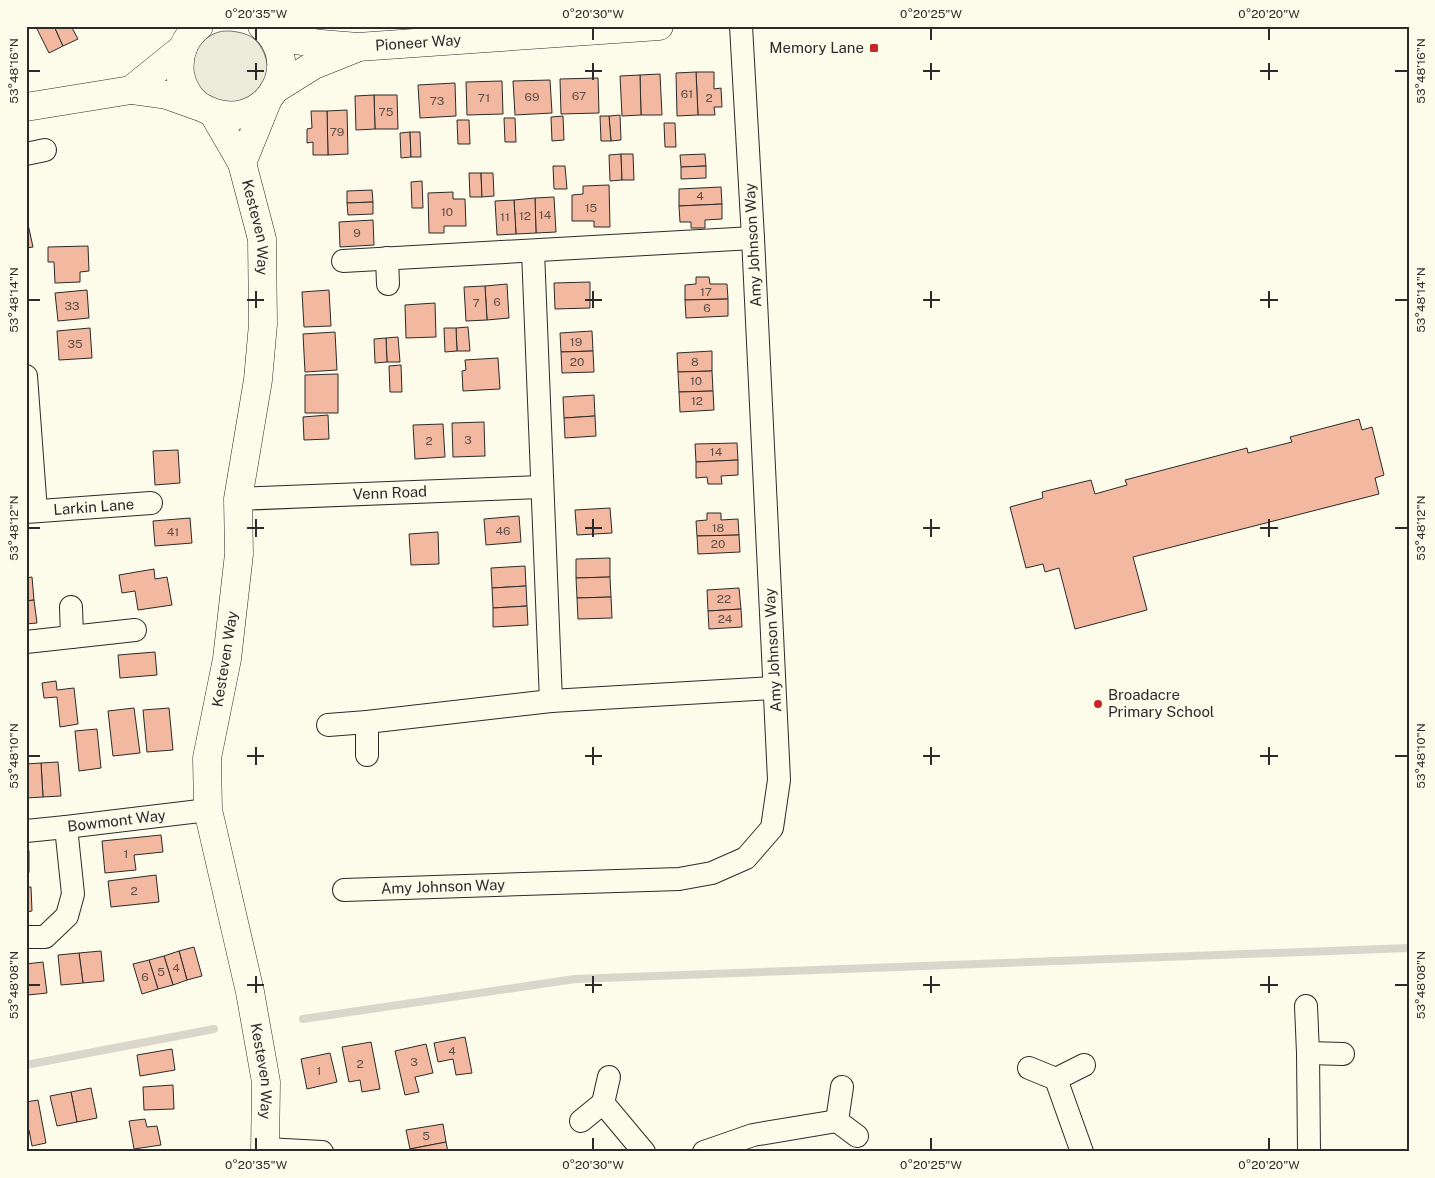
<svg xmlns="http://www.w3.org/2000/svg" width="1435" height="1178" viewBox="0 0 1435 1178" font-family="'Public Sans',sans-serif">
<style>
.green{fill:#ecebdb;stroke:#74746e}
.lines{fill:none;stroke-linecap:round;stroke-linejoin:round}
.stream{stroke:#d8d7c9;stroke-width:8}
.building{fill:#f2b8a0;stroke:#2b2b2b}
.street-casing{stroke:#2b2b2b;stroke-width:24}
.secondary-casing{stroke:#2b2b2b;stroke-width:29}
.street{stroke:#fdfbea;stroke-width:22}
.secondary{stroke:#fdfbea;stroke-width:28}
.ticks{fill:none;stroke:#2b2b2b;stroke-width:2}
.poi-dot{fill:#c62828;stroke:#fdfbea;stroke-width:2}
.labels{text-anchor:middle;stroke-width:4;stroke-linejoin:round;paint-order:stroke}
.number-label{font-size:12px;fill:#5d4e48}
.street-label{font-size:15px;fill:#2b2b2b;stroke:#fdfbea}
.poi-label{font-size:15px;fill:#2b2b2b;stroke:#fdfbea;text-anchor:end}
.neatline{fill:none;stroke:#2b2b2b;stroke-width:2}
.ticks-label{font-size:12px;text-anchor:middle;fill:#2b2b2b}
</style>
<rect width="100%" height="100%" fill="#fdfbea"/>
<path class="green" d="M230,31C238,32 246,33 253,38C267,49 274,76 260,91C256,95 236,103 229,106L198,90C196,83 192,75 192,67C191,52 204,36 219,32C222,31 227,31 230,31Z"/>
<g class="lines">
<g class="stream">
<path d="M303,1019L575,979L1409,948"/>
<path d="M26,1065L214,1029"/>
</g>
</g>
<g class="building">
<path d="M38,26H54L63,46L49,53L36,27Z"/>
<path d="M54,26H71L78,39L63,46Z"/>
<path d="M696,72H714V89L721,88L722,107H714L715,115H698Z"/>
<path d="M696,72L698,115L677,116L676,73Z"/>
<path d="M660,74L662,115H641L640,75Z"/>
<path d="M640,75L641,115L622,116L620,76Z"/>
<path d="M598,78L599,113L561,114L560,79Z"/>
<path d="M550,80L552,113L515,115L513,81Z"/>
<path d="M502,81L503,114L467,115L466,82Z"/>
<path d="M455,83L456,116L420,118L418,85Z"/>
<path d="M374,95H397L398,129H375Z"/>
<path d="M374,95L375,129L356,130L355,96Z"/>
<path d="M347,110L348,154L328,155L327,111Z"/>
<path d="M311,111H327L328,155H313V142L307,143V129L312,128Z"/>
<path d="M620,115L621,140L611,141L609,116Z"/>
<path d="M563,116L564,140L552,141L551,117Z"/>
<path d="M600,116H609L611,141H601Z"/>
<path d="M504,118H515L516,142H505Z"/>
<path d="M457,120H469L470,144H458Z"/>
<path d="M664,123H675L676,147H665Z"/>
<path d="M410,132L411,157L401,158L400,133Z"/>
<path d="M410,132H420L421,157H411Z"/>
<path d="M621,154L622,180L610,181L609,155Z"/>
<path d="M621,154H633L634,180H622Z"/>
<path d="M705,154L706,166L681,167L680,155Z"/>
<path d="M553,166H565L567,189H554Z"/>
<path d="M706,166V178L681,179V167Z"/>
<path d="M469,173H481L482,197H470Z"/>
<path d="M481,173H493L494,196L482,197Z"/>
<path d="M422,181L423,208H412L411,182Z"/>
<path d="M609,185L610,227H594V221H572V195L583,194V186Z"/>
<path d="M721,187L722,204L679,206V189Z"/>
<path d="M372,190L373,202L347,203V191Z"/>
<path d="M453,192V199H465L466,226H444V233H429L428,193Z"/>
<path d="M554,197L556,232L536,233L535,198Z"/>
<path d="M535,198L536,233L516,234L514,200Z"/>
<path d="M514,200L516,234L497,235L495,201Z"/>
<path d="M373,202V214L348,215L347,203Z"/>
<path d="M722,204V219L705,220V228H691V222H680L679,206Z"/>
<path d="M373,220L374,245L340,247L339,222Z"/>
<path d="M28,224L33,247L26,248V225Z"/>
<path d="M88,246L89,271L80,272V282L55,283L54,262H48V247Z"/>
<path d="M696,277H709L710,284H727L728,299L685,300V285L696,284Z"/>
<path d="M590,282V308L555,309L554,283Z"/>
<path d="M507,284L509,318L487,320L485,286Z"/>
<path d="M485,286L487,320L466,321L464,287Z"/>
<path d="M87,290L89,318L58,321L55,293Z"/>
<path d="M329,290L331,326L304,327L302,292Z"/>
<path d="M728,299V316L686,318L685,300Z"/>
<path d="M435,303L436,337L406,338L405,305Z"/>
<path d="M468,327L470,351H457L456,328Z"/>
<path d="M90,328L92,358L59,360L57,331Z"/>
<path d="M444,328H456L457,351L445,352Z"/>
<path d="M592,331L593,351L561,352L560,333Z"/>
<path d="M335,332L337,370L305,372L303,334Z"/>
<path d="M398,337L400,362H387L386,338Z"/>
<path d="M386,338L387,362L375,363L374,339Z"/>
<path d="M593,351L594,372L562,373L561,352Z"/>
<path d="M712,351V371L678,372L677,353Z"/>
<path d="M498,358L500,389L463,391L462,371L466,370L465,360Z"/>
<path d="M401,365L402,392H390L389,366Z"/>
<path d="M712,371L713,391L679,392L678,372Z"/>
<path d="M338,374V413H305V375Z"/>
<path d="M713,391L714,410L680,412L679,392Z"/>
<path d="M594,395L595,416L564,418L563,397Z"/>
<path d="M328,415L329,439L304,440L303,417Z"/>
<path d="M595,416L596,436L565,438L564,418Z"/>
<path d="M1359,419L1362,430L1372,427L1384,475L1375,478L1379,494L1133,557L1147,610L1075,629L1059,568L1045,572L1043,564L1026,568L1010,507L1043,498L1042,492L1091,480L1095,494L1127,485L1125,480L1247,448L1248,453L1292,442L1290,437Z"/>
<path d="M484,422L485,456L453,457L452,423Z"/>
<path d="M443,424L445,457L415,459L413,425Z"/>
<path d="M737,443L738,460L696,462L695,444Z"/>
<path d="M178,450L180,483L155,485L153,451Z"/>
<path d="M738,460V475L721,476L722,484H708L707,477L696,478V462Z"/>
<path d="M610,508L612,533L577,535L575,510Z"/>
<path d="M707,513H721V520L738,519L739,535L697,536L696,521L707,520Z"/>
<path d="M519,516L521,542L486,545L484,519Z"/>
<path d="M190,518L192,543L155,546L153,521Z"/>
<path d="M438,532L439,564L411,565L409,534Z"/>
<path d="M739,535L740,552L698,554L697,536Z"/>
<path d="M610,558V577L576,578V559Z"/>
<path d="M525,566L526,586L492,588L491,568Z"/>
<path d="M154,569L155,579L167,577L172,605L138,610L135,591L122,593L119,575Z"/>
<path d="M32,577L34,600L26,601V578Z"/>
<path d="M610,577L611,597L577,598L576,578Z"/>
<path d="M526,586L527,606L493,608L492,588Z"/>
<path d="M739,588L741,609L708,611L707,590Z"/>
<path d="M611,597L612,618L578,619L577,598Z"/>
<path d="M34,600L37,623L26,624V601Z"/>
<path d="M527,606L528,625L493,627V608Z"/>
<path d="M741,609L742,627L709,629L708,611Z"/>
<path d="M155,652L157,675L120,678L118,655Z"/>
<path d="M56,681L57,690L74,688L78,724L60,727L57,697L44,698L42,683Z"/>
<path d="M134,708L140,753L113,756L108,711Z"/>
<path d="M169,708L173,750L147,752L143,710Z"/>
<path d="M97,729L101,768L79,771L75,731Z"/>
<path d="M58,762L61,796L43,797L41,763Z"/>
<path d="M41,763L43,797L26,798V764Z"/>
<path d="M161,835L163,852L134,855L136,870L105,873L102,841Z"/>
<rect x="26" y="851" width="3" height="21"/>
<path d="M156,875L159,902L111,907L108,881Z"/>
<path d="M26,887H31L32,911L26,912Z"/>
<path d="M194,947L202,976L187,980L179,951Z"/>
<path d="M101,951L104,981L83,983L79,953Z"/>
<path d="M179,951L187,980L173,985L164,956Z"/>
<path d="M79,953L83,983L61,985L58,955Z"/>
<path d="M164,956L173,985L158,989L149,960Z"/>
<path d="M149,960L158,989L142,994L133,964Z"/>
<path d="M43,962L47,993L28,995L26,964Z"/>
<path d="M465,1037L472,1073L456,1075L453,1059L438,1062L434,1043Z"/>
<path d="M371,1042L380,1089L362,1092L360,1080L349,1082L342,1047Z"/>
<path d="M426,1044L433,1073L415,1077L419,1092L405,1095L395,1051Z"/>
<path d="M172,1049L175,1070L140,1076L137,1055Z"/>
<path d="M330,1053L337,1082L307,1089L301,1059Z"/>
<path d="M173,1085L174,1109L144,1110L143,1087Z"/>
<path d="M91,1088L97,1118L77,1122L71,1092Z"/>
<path d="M71,1092L77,1122L57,1126L50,1096Z"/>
<path d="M38,1100L46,1143L32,1146L29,1130L26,1131V1102Z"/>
<path d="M145,1119L147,1127L157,1126L161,1145L134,1149L129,1121Z"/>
<path d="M443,1124L446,1142L410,1149L406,1130Z"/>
<path d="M446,1142L448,1152H410V1149Z"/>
</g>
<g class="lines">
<defs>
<g id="street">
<path d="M26,154L45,150"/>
<path d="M533,251L551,701"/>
<path d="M387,258L388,284"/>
<path d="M343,261L753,238"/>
<path d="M26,376L36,511"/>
<path id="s1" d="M238,499L541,487"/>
<path id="s2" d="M26,512L151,503"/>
<path d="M71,607L72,637"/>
<path d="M26,642L135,630"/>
<path d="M328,725L367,722L551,701L774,688"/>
<path d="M367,755V722"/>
<path id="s3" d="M26,831L66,827L208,810"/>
<path id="s4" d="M344,890L679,879L712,873L746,858L772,828L779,780L753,238L741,26"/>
<path d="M26,937H45L67,916L73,894L66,827"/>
<path d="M1306,1006L1308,1053L1309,1152"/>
<path d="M1308,1053L1343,1054"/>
<path d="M1029,1068L1056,1079L1084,1065"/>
<path d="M609,1077L603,1103L644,1152"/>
<path d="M1056,1079L1082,1152"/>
<path d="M842,1087L837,1121L857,1136"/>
<path d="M581,1121L603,1103"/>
<path d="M266,1149L322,1152"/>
<path d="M704,1152L753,1135L837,1121"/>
</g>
<g id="secondary">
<path d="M199,26C184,38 178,55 180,74C182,87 191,102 203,108C262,139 309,65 262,26"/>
<path id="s5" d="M269,32L295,40L321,44L358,47L659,26"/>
<path d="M131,90L183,48"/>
<path d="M274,90L314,65L354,49"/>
<path d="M26,107L131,90L167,95L198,106"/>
<path id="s6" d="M213,113L242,163L262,239L263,324L258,380L238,499L239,554L227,659L207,758L208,810L250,992L266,1082L265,1152"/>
<path d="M242,163L268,99"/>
</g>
</defs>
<use href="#street" class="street-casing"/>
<use href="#secondary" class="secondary-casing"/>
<use href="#street" class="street"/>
<use href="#secondary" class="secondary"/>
</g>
<path class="ticks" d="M256,28V40M593,28V40M931,28V40M1269,28V40M256,63V80M593,63V80M931,63V80M1269,63V80M28,71H40M247,71H264M585,71H602M923,71H940M1260,71H1278M1395,71H1408M256,291V308M593,291V308M931,291V308M1269,291V308M28,300H40M247,300H264M585,300H602M923,300H940M1260,300H1278M1395,300H1408M256,519V537M593,519V537M931,519V537M1269,519V537M28,528H40M247,528H264M585,528H602M923,528H940M1260,528H1278M1395,528H1408M256,747V765M593,747V765M931,747V765M1269,747V765M28,756H40M247,756H264M585,756H602M923,756H940M1260,756H1278M1395,756H1408M256,976V993M593,976V993M931,976V993M1269,976V993M28,985H40M247,985H264M585,985H602M923,985H940M1260,985H1278M1395,985H1408M256,1138V1150M593,1138V1150M931,1138V1150M1269,1138V1150"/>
<g class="poi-dot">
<rect x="869" y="43" width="10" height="10" rx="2.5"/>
<circle cx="1098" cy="704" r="5"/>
</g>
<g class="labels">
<g class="number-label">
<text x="687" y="98">61</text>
<text x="579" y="100">67</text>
<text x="532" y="101">69</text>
<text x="484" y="102">71</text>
<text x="709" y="102">2</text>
<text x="437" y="105">73</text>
<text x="386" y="116">75</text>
<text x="337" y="136">79</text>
<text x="700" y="200">4</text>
<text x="591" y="212">15</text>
<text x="447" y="216">10</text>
<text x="545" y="219">14</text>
<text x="525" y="220">12</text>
<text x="505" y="221">11</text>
<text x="357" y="237">9</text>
<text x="706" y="296">17</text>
<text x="497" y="306">6</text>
<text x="476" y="307">7</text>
<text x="72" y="310">33</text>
<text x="707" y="312">6</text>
<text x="576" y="346">19</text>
<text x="75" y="348">35</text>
<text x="577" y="366">20</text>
<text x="695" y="366">8</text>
<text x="696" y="385">10</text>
<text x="697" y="405">12</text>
<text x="468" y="444">3</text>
<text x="429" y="445">2</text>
<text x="716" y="456">14</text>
<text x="718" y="532">18</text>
<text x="503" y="535">46</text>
<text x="173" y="536">41</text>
<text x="718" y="548">20</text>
<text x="724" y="603">22</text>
<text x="725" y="623">24</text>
<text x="126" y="858">1</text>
<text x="134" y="895">2</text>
<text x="176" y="972">4</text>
<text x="161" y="976">5</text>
<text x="145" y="981">6</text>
<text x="452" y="1055">4</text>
<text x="414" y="1066">3</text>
<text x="360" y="1068">2</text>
<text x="319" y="1075">1</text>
<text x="426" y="1140">5</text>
</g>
<g class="street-label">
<text dy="5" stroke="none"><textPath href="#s5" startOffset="151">Pioneer Way</textPath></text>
<text dy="5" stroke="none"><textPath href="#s6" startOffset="124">Kesteven Way</textPath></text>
<text transform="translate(753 245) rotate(-93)" y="5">Amy Johnson Way</text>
<text dy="5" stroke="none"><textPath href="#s1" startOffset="152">Venn Road</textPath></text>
<text dy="5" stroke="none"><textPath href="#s2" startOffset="68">Larkin Lane</textPath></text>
<text transform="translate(773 650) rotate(-93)" y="5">Amy Johnson Way</text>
<text transform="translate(225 659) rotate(-81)" y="5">Kesteven Way</text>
<text dy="5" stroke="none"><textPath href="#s3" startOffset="91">Bowmont Way</textPath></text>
<text dy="5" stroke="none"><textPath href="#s4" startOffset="99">Amy Johnson Way</textPath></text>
<text dy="5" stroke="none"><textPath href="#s6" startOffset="979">Kesteven Way</textPath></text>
</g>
<g class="poi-label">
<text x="864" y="53">Memory Lane</text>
<text x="1108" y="700" text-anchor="start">Broadacre<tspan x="1108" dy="17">Primary School</tspan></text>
</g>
</g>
<rect width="1435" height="1178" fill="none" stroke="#fdfbea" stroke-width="55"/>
<rect x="28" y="28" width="1380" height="1122" class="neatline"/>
<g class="ticks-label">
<text x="256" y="18">0°20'35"W</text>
<text x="593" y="18">0°20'30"W</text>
<text x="931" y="18">0°20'25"W</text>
<text x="1269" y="18">0°20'20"W</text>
<text transform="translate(14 71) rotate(-90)" y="4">53°48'16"N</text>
<text transform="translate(1421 71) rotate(-90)" y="4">53°48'16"N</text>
<text transform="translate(14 300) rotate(-90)" y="4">53°48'14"N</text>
<text transform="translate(1421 300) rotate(-90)" y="4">53°48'14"N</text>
<text transform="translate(14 528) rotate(-90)" y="4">53°48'12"N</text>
<text transform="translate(1421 528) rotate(-90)" y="4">53°48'12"N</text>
<text transform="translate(14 756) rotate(-90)" y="4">53°48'10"N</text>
<text transform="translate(1421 756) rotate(-90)" y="4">53°48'10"N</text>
<text transform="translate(14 985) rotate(-90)" y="4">53°48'08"N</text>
<text transform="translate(1421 985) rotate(-90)" y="4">53°48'08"N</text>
<text x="256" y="1169">0°20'35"W</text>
<text x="593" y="1169">0°20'30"W</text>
<text x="931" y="1169">0°20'25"W</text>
<text x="1269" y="1169">0°20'20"W</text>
</g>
</svg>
